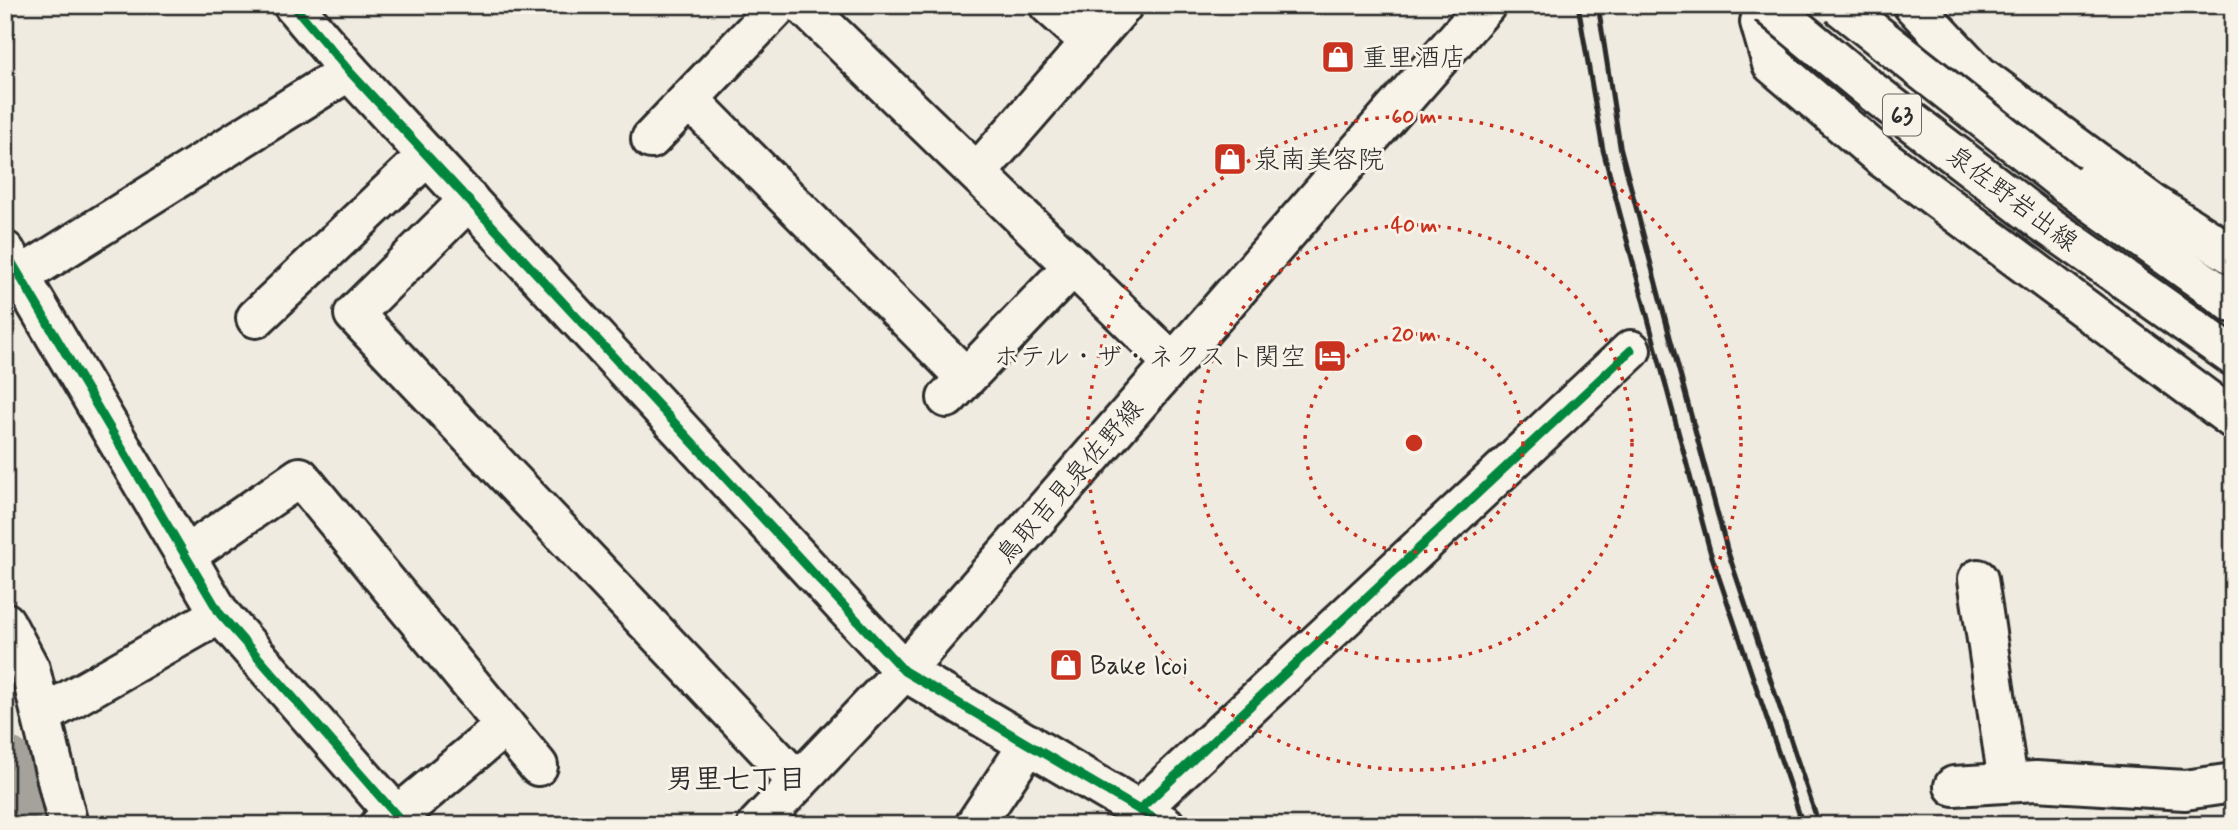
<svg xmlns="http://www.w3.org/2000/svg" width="2238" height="830" viewBox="0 0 2238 830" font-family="Mynerve,'Klee One',sans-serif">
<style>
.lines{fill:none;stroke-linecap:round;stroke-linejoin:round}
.river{stroke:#a4a29a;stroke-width:65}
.minor-casing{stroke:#2b2b2b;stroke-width:44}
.major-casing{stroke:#2b2b2b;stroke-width:44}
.minor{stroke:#f7f3e8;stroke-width:38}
.major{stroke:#f7f3e8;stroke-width:38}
.rail{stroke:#2b2b2b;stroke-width:5}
.major-bridge-casing{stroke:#2b2b2b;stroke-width:44;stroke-linecap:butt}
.major-bridge{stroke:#f7f3e8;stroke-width:38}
.cycleway-casing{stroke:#f7f3e8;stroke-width:13}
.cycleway{stroke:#00873e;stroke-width:9}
.ring{fill:none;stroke:#c8321e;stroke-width:3.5;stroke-dasharray:3.5 7}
.labels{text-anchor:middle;stroke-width:6;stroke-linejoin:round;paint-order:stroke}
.shield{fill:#f7f3e8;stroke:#686764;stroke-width:2}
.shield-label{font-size:24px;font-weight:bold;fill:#2b2b2b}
.poi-label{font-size:26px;fill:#2b2b2b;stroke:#f7f3e8;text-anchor:start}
.street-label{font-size:26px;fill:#2b2b2b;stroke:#f7f3e8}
.neighbourhood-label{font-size:28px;font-weight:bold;fill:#2b2b2b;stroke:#f7f3e8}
.centre{fill:#c8321e;stroke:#f7f3e8;stroke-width:3.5}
.ring-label{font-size:21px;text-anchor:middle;font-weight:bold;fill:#c8321e;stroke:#f7f3e8;stroke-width:6;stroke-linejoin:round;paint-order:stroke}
</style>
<rect width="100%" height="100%" fill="#efebe0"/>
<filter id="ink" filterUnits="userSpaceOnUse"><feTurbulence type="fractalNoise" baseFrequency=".0143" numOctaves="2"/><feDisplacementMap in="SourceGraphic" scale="14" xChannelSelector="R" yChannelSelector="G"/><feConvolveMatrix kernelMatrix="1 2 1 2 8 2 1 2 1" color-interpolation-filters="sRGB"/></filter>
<g filter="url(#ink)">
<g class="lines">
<path class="river" d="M5,769L13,825"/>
<defs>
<g id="minor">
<path d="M293,5L349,71L904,671L1165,825"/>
<path d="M803,5L1173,363"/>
<path d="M1049,5L1090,42"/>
<path d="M1765,5L1760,22L1772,64L1880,156L2233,419"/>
<path d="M1913,5L1979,75L2153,204L2233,255"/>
<path d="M689,99L965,377"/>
<path d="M651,139L779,5"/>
<path d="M977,173L1123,5"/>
<path d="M469,200L354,314L798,782"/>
<path d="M5,251L220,614L397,816"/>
<path d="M5,286L349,71"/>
<path d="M256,318L428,155"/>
<path d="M947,398L1073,266"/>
<path d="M185,556L300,477L538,766"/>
<path d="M1978,579L2008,782"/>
<path d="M5,622L30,669L68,825"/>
<path d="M43,715L220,614"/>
<path d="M1954,786L2036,781L2185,790L2233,783"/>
<path d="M1139,810L1631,350"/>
<path d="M380,825L397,816L505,726"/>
<path d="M975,825L1029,744"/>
</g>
<g id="major">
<path d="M2066,184L2233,303"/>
<path d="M2040,220L2233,356"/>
<path d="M757,825L904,671L1486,5"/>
</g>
</defs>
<use href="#minor" class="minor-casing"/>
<use href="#major" class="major-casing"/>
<use href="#minor" class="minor"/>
<use href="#major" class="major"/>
<g class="rail">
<path d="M1578,5L1603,150L1710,551L1803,825"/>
<path d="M1598,5L1620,146L1670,337L1727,549L1819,825"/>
</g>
<defs>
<g id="major-bridge">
<path d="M1768,5L1869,89L2040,220"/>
<path d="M1839,5L2066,184"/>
</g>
</defs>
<use href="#major-bridge" class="major-bridge-casing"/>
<use href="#major-bridge" class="major-bridge"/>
<defs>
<g id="cycleway">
<path d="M293,5L349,71L904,671L1165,825"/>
<path d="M5,251L220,614L397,816"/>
<path d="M1139,810L1631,350"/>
</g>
</defs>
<use href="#cycleway" class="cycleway-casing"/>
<use href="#cycleway" class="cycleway"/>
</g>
</g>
<g class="ring">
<circle cx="1414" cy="443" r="109"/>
<circle cx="1414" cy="443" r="218"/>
<circle cx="1414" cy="443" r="327"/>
</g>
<defs>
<symbol id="shop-square" viewBox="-11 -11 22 22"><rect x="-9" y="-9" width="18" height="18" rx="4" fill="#c8321e" stroke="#f7f3e8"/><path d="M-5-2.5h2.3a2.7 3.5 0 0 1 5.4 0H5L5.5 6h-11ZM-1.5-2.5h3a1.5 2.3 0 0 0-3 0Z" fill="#fff"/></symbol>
<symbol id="hotel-square" viewBox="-11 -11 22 22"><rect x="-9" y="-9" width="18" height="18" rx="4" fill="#c8321e" stroke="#f7f3e8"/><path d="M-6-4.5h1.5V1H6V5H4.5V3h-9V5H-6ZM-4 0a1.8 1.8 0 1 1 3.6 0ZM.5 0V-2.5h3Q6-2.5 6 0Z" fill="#fff"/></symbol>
</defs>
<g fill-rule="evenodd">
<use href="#shop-square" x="1319" y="38" width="38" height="38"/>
<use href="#shop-square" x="1211" y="140" width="38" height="38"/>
<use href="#hotel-square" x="1311" y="337" width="38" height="38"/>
<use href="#shop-square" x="1047" y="646" width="38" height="38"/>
</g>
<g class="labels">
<rect class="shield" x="1883" y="94.5" width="38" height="41" rx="5"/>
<g class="shield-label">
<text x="1902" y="123">63</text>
</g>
<g class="poi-label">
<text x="1362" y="66">重里酒店</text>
<text x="1254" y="168">泉南美容院</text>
<text x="1306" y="365" text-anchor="end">ホテル・ザ・ネクスト関空</text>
<text x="1090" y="674">Bake Icoi</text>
</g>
<g class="street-label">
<text transform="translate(2013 198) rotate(37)" y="9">泉佐野岩出線</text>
<text transform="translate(1069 481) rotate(-49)" y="9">鳥取吉見泉佐野線</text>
</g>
<g class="neighbourhood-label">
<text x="736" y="788">男里七丁目</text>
</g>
</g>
<circle cx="1414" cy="443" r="10" class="centre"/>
<g class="ring-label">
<text x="1414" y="123">60 m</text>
<text x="1414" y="232">40 m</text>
<text x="1414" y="341">20 m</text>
</g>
<rect width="2238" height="830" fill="none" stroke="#f7f3e8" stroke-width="28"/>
<rect x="14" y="14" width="2210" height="802" fill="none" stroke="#2b2b2b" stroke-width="2.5" filter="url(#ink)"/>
</svg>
